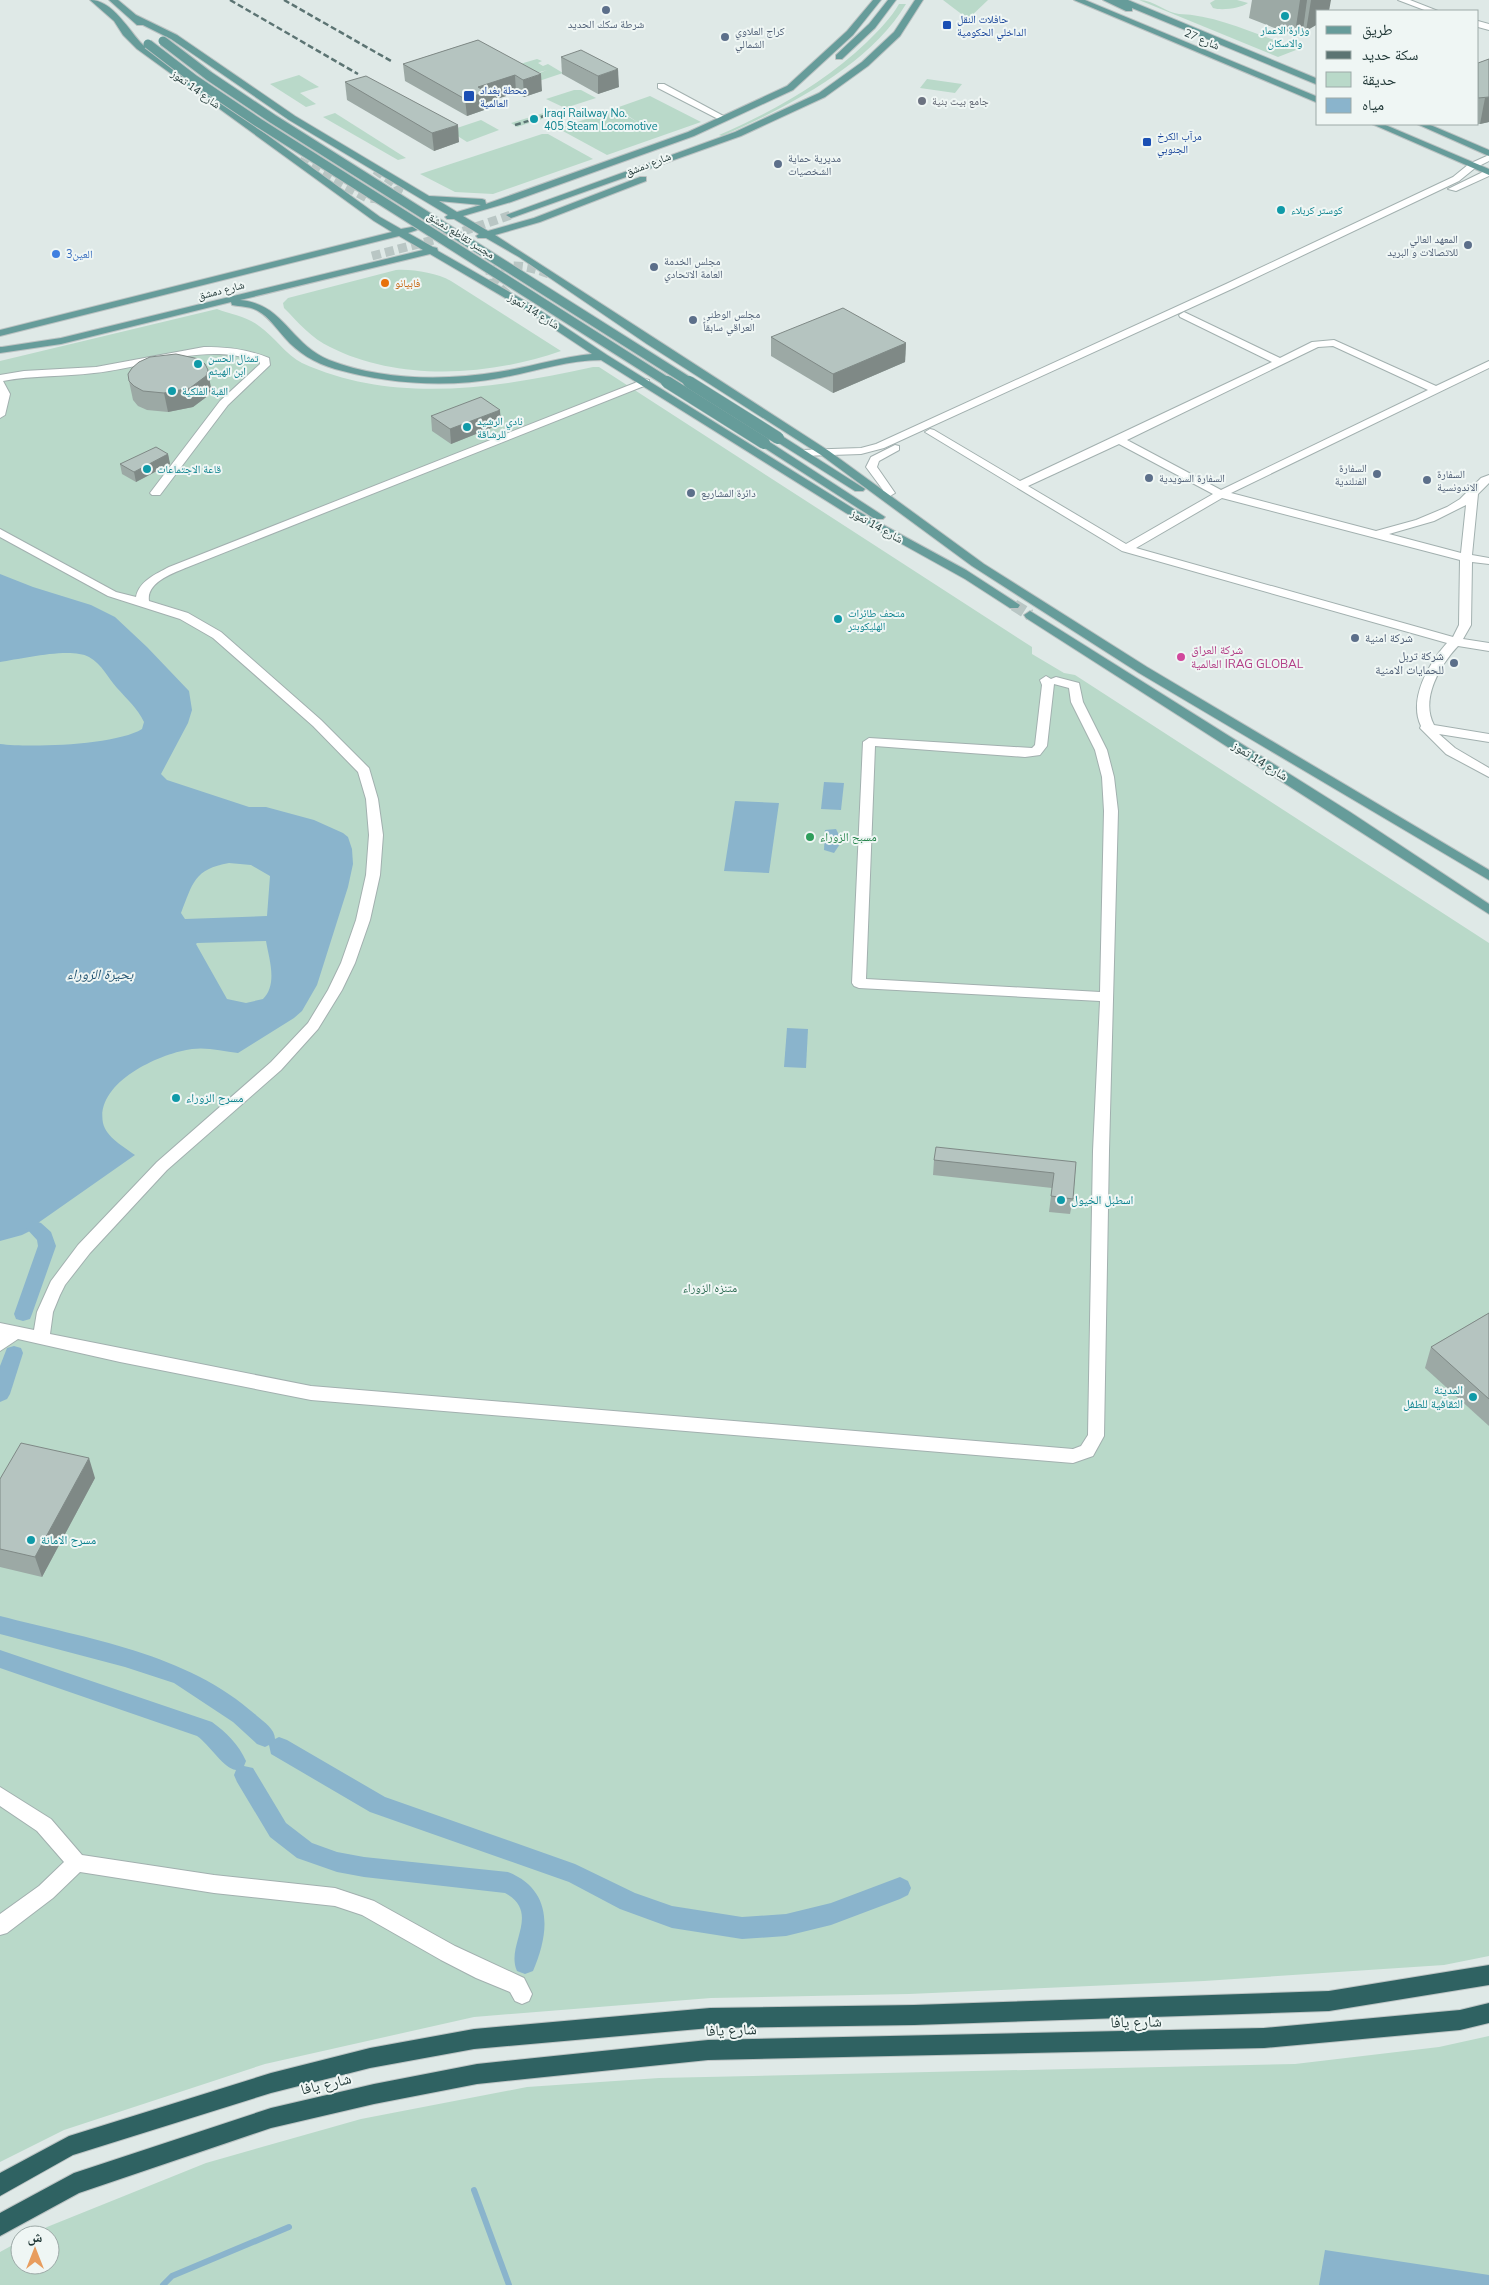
<svg xmlns="http://www.w3.org/2000/svg" width="1489" height="2285" viewBox="0 0 1489 2285" font-family="'Nunito Sans','Noto Naskh Arabic',sans-serif">
<style>
.green{fill:#b9d9c9}
.water{fill:#8ab4cc;fill-rule:evenodd}
.lines{fill:none;stroke-linecap:round;stroke-linejoin:round}
.stream{stroke:#8ab4cc;stroke-width:6}
.canal{fill:#8ab4cc;fill-rule:evenodd}
.major-tunnel-far1{stroke:#b9c6c4;stroke-width:9;stroke-dasharray:9 4.5;stroke-linecap:butt}
.major-tunnel{stroke:#b9c6c4;stroke-width:12;stroke-dasharray:12 5.5;stroke-linecap:butt}
.minor-casing{stroke:#a2b0af;stroke-width:2}
.major-casing{stroke:#bcc3c3;stroke-width:2}
.highway-casing{stroke:#bcc3c3;stroke-width:2}
.minor{fill:#fff;fill-rule:evenodd}
.major{fill:#669c9a;fill-rule:evenodd}
.highway{fill:#2f6262;fill-rule:evenodd}
.rail{stroke:#5c7473;stroke-width:2.5;stroke-dasharray:6 3;stroke-linecap:butt}
.major-bridge-far1-casing{stroke:#bcc3c3;stroke-width:11;stroke-linecap:butt}
.major-bridge-casing{stroke:#bcc3c3;stroke-width:13;stroke-linecap:butt}
.major-bridge-far1{stroke:#669c9a;stroke-width:9}
.major-bridge{stroke:#669c9a;stroke-width:12}
.wall{fill:#9ca9a5}
.shaded-wall{fill:#7f8986}
.building{fill:#b5c4c0;stroke:#7f8986}
.service-dot{fill:#5c6f8a;stroke:#eff6f4;stroke-width:2}
.culture-dot{fill:#0f9aa8;stroke:#eff6f4;stroke-width:2}
.transit-dot{fill:#1a4fb4;stroke:#eff6f4;stroke-width:2}
.worship-dot{fill:#6b7280;stroke:#eff6f4;stroke-width:2}
.shop-dot{fill:#3f7fe0;stroke:#eff6f4;stroke-width:2}
.food-dot{fill:#e8710a;stroke:#eff6f4;stroke-width:2}
.hotel-dot{fill:#d1479c;stroke:#eff6f4;stroke-width:2}
.leisure-dot{fill:#2e9e5b;stroke:#eff6f4;stroke-width:2}
.labels{text-anchor:middle;stroke-width:4;stroke-linejoin:round;paint-order:stroke}
.far-transit-label{font-size:11px;fill:#164399;stroke:#eff6f4;text-anchor:start}
.far-service-label{font-size:11px;fill:#4e5e75;stroke:#eff6f4;text-anchor:start}
.far-culture-label{font-size:11px;fill:#0d838f;stroke:#eff6f4;text-anchor:start}
.far-street-label{font-size:11px;fill:#213837;stroke:#eff6f4}
.far-worship-label{font-size:11px;fill:#5b616d;stroke:#eff6f4;text-anchor:start}
.far-shop-label{font-size:11px;fill:#366cbe;stroke:#eff6f4;text-anchor:start}
.far-food-label{font-size:11px;fill:#c56008;stroke:#eff6f4;text-anchor:start}
.service-label{font-size:12px;fill:#4e5e75;stroke:#eff6f4;text-anchor:start}
.hotel-label{font-size:12px;fill:#b23c85;stroke:#eff6f4;text-anchor:start}
.street-label{font-size:12px;fill:#213837;stroke:#eff6f4}
.leisure-label{font-size:12px;fill:#27864d;stroke:#eff6f4;text-anchor:start}
.culture-label{font-size:12px;fill:#0d838f;stroke:#eff6f4;text-anchor:start}
.park-label{font-size:12px;fill:#2e6c53;stroke:#eff6f4}
.water-label{font-size:14px;font-style:italic;fill:#205270;stroke:#eff6f4}
.near-street-label{font-size:15px;fill:#213837;stroke:#eff6f4}
</style>
<rect width="100%" height="100%" fill="#dfe9e7"/>
<g class="green">
<path d="M943,0H988L968,19Z"/>
<path d="M1139,0C1154,0 1167,13 1179,14C1216,15 1255,34 1291,46L1296,50L1278,57Z"/>
<path d="M1215,0H1237L1248,3C1241,8 1222,11 1213,8L1210,3Z"/>
<path d="M899,4H906C870,65 786,108 722,136L719,135C774,111 824,83 867,42C879,30 891,18 899,4Z"/>
<path d="M537,59L542,61L538,63L543,66L548,64L563,73L539,81L531,76L547,70L529,75L520,64Z"/>
<path d="M299,75L319,87L300,93L316,104L306,107L270,84Z"/>
<path d="M927,79L962,84L955,93L920,88Z"/>
<path d="M574,90H581L596,98L565,108L546,99Z"/>
<path d="M650,96L701,122L607,155L561,130L563,127L615,109L639,123L616,108Z"/>
<path d="M550,111L557,114L517,127L511,123Z"/>
<path d="M335,113L406,158L398,160L323,117Z"/>
<path d="M481,120L499,130L467,142L453,133L454,129Z"/>
<path d="M542,134H548L593,159L493,194L455,192L420,174Z"/>
<path d="M396,270C414,269 436,273 451,281L561,351C490,376 399,382 330,347C312,339 298,322 284,308L283,303L288,298Z"/>
<path d="M217,309C230,314 248,317 259,326C274,336 286,355 302,363C395,405 497,388 593,367H599L1032,647V654L1064,673L1075,675L1489,943V1956L1444,1965L1204,1981L909,1994L711,1998L474,2017L265,2064L64,2130L0,2162V361Z"/>
<path d="M1489,2036V2285H0V2252L20,2241V2265H50V2235H32L47,2227L206,2163L361,2119L527,2087L659,2078L1295,2064L1439,2047Z"/>
</g>
<g class="water">
<path d="M0,574L33,587L91,605L115,617L147,647L189,691L192,710L188,723L161,774L167,780L249,807H266L314,820L343,833L348,837L352,849L353,864L348,887L317,985L302,1011L294,1018L238,1053C223,1051 207,1047 192,1049C161,1053 95,1082 103,1123C106,1137 124,1147 135,1155L38,1223L40,1226L22,1235L0,1241V744C30,748 117,745 142,729L144,722C138,709 127,699 117,688C108,678 102,664 89,657C70,647 22,659 0,662ZM229,863L251,865L270,876L267,916L185,919L181,913C193,883 194,869 229,863ZM266,941C269,959 278,984 263,999L246,1003L227,999L196,944L197,943Z"/>
<path d="M824,782L844,783L841,810L821,809Z"/>
<path d="M735,801L779,803L769,873L724,871Z"/>
<path d="M836,829L842,841L834,853L824,850L825,830Z"/>
<path d="M787,1028L808,1029L806,1068L784,1067Z"/>
<path d="M1325,2250L1489,2275V2285H1319Z"/>
</g>
<g class="lines">
<g class="stream">
<path d="M474,2190L509,2285"/>
<path d="M163,2285L172,2276L289,2227"/>
</g>
<g class="canal">
<path d="M35,1221L41,1223L51,1232L56,1246L32,1314L30,1319L23,1321L16,1319L14,1314L38,1246L37,1240L26,1228L29,1223Z"/>
<path d="M14,1346L21,1348L23,1353L10,1394L7,1399L0,1402V1366L7,1348Z"/>
<path d="M0,1616C88,1639 188,1653 257,1716C264,1722 275,1729 275,1739L279,1737L287,1740L385,1797L575,1864L635,1893L672,1906L742,1917L786,1914L831,1903L900,1877L908,1881L911,1888L908,1895L900,1899L831,1925L786,1936L742,1939L672,1928L620,1909L569,1882L370,1812L271,1754L269,1745L265,1747L257,1744L233,1722L174,1683L125,1667L0,1634Z"/>
<path d="M0,1650L212,1722C226,1732 239,1745 246,1761L244,1766L253,1768L286,1823L312,1843L337,1852L364,1857L508,1872C553,1890 550,1932 533,1971L525,1974L517,1971C505,1945 542,1913 505,1893L364,1877L337,1872L297,1858L270,1837L237,1782L234,1775L236,1770C224,1769 210,1745 197,1736L0,1668Z"/>
</g>
<g class="major-tunnel-far1">
<path d="M299,161L367,198L381,199L396,194L399,189L397,185L374,169"/>
<path d="M372,256L449,236L511,215"/>
<path d="M507,294L491,280L490,272C510,262 529,266 549,274"/>
</g>
<path class="major-tunnel" d="M1014,605L1030,615"/>
<defs>
<g id="minor">
<path d="M1398,0H1410L1438,11H1427Z"/>
<path d="M1478,21L1489,24V30L1478,27Z"/>
<path d="M658,84H664L729,119L722,121L658,88Z"/>
<path d="M1489,155V161L1475,168L1459,181L1234,288L884,448L861,454L802,456L797,453L802,450L861,448L876,444L1226,284L1453,177L1469,164Z"/>
<path d="M1489,169V176L1456,191L1448,189Z"/>
<path d="M1184,312L1280,358L1312,342L1334,340L1436,386L1489,361V368L1231,493L1376,531L1416,520L1447,507L1460,499L1481,478L1489,475V483L1478,494L1472,555L1489,558V564L1472,562L1471,625L1463,639L1489,643V651L1458,646C1440,665 1420,699 1434,725L1489,734V742L1439,734L1455,748L1489,768V777L1446,754L1420,728L1421,726C1408,699 1429,663 1447,643L1122,551L925,432L930,429L934,430L1020,481L1272,362L1180,317L1179,315ZM1333,346L1428,390L1221,490L1127,440L1318,347ZM1119,444L1213,494L1126,544L1028,486ZM1222,498L1460,560L1459,625L1453,637L1136,548ZM1466,505L1461,553L1389,534L1434,521Z"/>
<path d="M204,347C227,347 247,349 269,358L270,365L228,405L160,495H152L150,493L220,401L260,364V362C205,341 150,367 94,373C64,377 33,375 3,381L10,394L5,415L0,418V375L24,371L96,367Z"/>
<path d="M645,379L649,380V384L188,567C174,573 146,582 149,601L188,613L221,632L321,720L369,768L378,799L383,835L380,875L370,920L355,963L342,990L318,1029L281,1070L167,1170L90,1253L65,1285L60,1295L53,1312L50,1334L311,1386L1073,1449L1081,1446L1088,1435L1093,1151L1100,1001L859,988L854,986L852,983L863,742L869,738L1032,748L1035,745L1042,685L1040,680L1046,676L1051,679L1056,677L1079,683L1083,702L1107,750L1114,777L1118,811L1109,1151L1104,1436L1093,1456L1073,1463L311,1400L120,1362L18,1339L0,1351V1323L34,1330L37,1312L51,1281L78,1245L157,1162L271,1062L308,1023L328,990L341,963L356,920L366,875L369,835L366,799L358,772L313,726L213,638L180,619L108,596L0,537V529L116,592L136,597C139,581 156,574 169,567ZM1054,684L1069,688L1071,702L1095,750L1102,777L1104,811L1100,992L866,979L875,746L1025,757L1040,755L1047,746Z"/>
<path d="M895,445L899,446V450L879,461L877,467L895,493L885,499L879,496L883,490L866,467L871,457Z"/>
<path d="M0,1787L51,1819L82,1855L214,1875L335,1888L374,1901L455,1946L524,1978L532,1994L529,2001L522,2004L515,2001L510,1992L476,1978L441,1960L362,1915L335,1906L214,1893L80,1872L53,1898L7,1933L0,1935V1914L39,1886L64,1862L37,1831L0,1806Z"/>
</g>
<g id="major">
<path d="M90,0C113,0 129,31 143,45L380,217L401,229L417,226V230L408,233L433,247L437,248L438,251L532,305L607,355L854,509L966,570L1020,605L1018,608H1010L965,579L846,513L601,360C567,360 534,372 500,378C446,388 388,384 335,369C315,363 298,353 285,338C276,328 269,317 258,311C250,306 241,307 232,305L231,302L61,344L0,353V347H2L61,338L423,250L399,236L0,336V330L392,232L374,221L137,49L123,35L114,21ZM430,254L524,309L592,354C560,357 530,367 498,372C444,381 380,380 329,360C290,344 284,304 240,300Z"/>
<path d="M109,0H118L136,15L177,35L295,116L429,196L482,199L485,200L486,204L688,132L787,86L847,31L873,0H881L853,35L793,90L694,136L511,202L463,216L488,231L534,218L640,177H646V181L540,222L495,235L829,451L984,564L1147,667L1489,870V880L1139,673L972,566L821,455L647,344L519,257L486,238H478L476,236L479,234L454,219H447L445,217L448,215L289,120L171,39L143,25H137ZM439,201L481,205L457,212Z"/>
<path d="M888,0H896L875,28L842,59H836V55L869,24Z"/>
<path d="M915,0H923L900,36L868,66L825,97L741,136L514,217L511,218L506,215L735,132L819,93L862,62L894,32Z"/>
<path d="M1074,0H1085L1318,97V103Z"/>
<path d="M1103,0H1128L1318,79V85L1132,8V11H1126Z"/>
<path d="M1372,124H1383L1489,169V175Z"/>
<path d="M1417,124H1428L1489,150V156Z"/>
<path d="M778,435L782,436L865,489L863,491H855L774,440V436Z"/>
<path d="M764,440L768,441L885,517L883,519H875L760,445V441Z"/>
<path d="M1030,611L1350,812L1489,904V914L1026,618L1024,615Z"/>
</g>
<g id="highway">
<path d="M1489,1965V1985L1329,2011L914,2025L710,2028L474,2049L370,2068L271,2093L73,2155L0,2196V2173L69,2136L271,2073L370,2048L474,2029L710,2008L914,2005L1329,1991Z"/>
<path d="M1489,2003V2023L1460,2030L1264,2048L708,2060L477,2084L374,2104L271,2128L79,2193L0,2236V2213L74,2173L271,2108L374,2084L477,2064L708,2040L1264,2028L1460,2010Z"/>
</g>
</defs>
<use href="#minor" class="minor-casing"/>
<use href="#major" class="major-casing"/>
<use href="#highway" class="highway-casing"/>
<use href="#minor" class="minor"/>
<use href="#major" class="major"/>
<use href="#highway" class="highway"/>
<g class="rail">
<path d="M230,0L358,74"/>
<path d="M284,0L391,61"/>
<path d="M515,125L554,113"/>
</g>
<defs>
<g id="major-bridge-far1">
<path d="M163,41L209,76L273,119L691,383"/>
<path d="M148,44L195,80L259,123L669,383"/>
</g>
<g id="major-bridge">
<path d="M667,382L764,443"/>
<path d="M689,382L778,438"/>
</g>
</defs>
<use href="#major-bridge-far1" class="major-bridge-far1-casing"/>
<use href="#major-bridge" class="major-bridge-casing"/>
<use href="#major-bridge-far1" class="major-bridge-far1"/>
<use href="#major-bridge" class="major-bridge"/>
</g>
<g class="wall">
<path d="M1252,0H1331L1306,31L1303,30L1295,33L1282,31L1249,18Z"/>
<path d="M478,40L542,91L524,97L516,93L487,102V109L467,116L405,81L403,64Z"/>
<path d="M561,57L619,87L598,94L562,74Z"/>
<path d="M1489,59V122L1480,124H1476H1478V63Z"/>
<path d="M345,82L459,142L434,151L347,100Z"/>
<path d="M771,337L906,343L905,362L833,393L771,356Z"/>
<path d="M208,370L211,389L209,395L193,407L168,412L147,410L138,406L133,400L129,381Z"/>
<path d="M431,416L501,424L451,444L432,431Z"/>
<path d="M168,454L170,464L136,482L122,474L120,464Z"/>
<path d="M934,1160L1076,1162L1073,1199L1070,1214L1049,1212L1052,1188L933,1175Z"/>
<path d="M1489,1313V1426L1425,1368L1431,1347Z"/>
<path d="M95,1478L42,1577L0,1567V1479Z"/>
</g>
<g class="shaded-wall">
<path d="M1300,0H1307L1303,30L1295,33Z"/>
<path d="M1311,0H1331L1329,11H1318V24L1306,31Z"/>
<path d="M618,69L619,87L598,94V76Z"/>
<path d="M541,74L542,91L524,97L523,80Z"/>
<path d="M515,75L516,93L487,102V109L467,116L465,99L478,87Z"/>
<path d="M1489,97V122L1480,124L1485,98Z"/>
<path d="M458,125L459,142L434,151L432,133Z"/>
<path d="M906,343L905,362L833,393V374Z"/>
<path d="M208,370L211,389L209,395L193,407L168,412L164,393Z"/>
<path d="M500,410L501,424L451,444L450,429Z"/>
<path d="M168,454L170,464L136,482L134,472Z"/>
<path d="M89,1458L95,1478L42,1577L35,1557Z"/>
</g>
<g class="building">
<path d="M478,40L541,74L523,80L515,75L478,87L486,92L465,99L403,64Z"/>
<path d="M581,50L618,69L598,76L561,57Z"/>
<path d="M1489,59V97L1478,98V63Z"/>
<path d="M366,76L458,125L432,133L345,82Z"/>
<path d="M843,308L906,343L833,374L771,337Z"/>
<path d="M176,354L199,359L205,364L208,370L206,376L190,388L164,393L143,391L134,386L129,381L128,374L132,368L139,362L150,357Z"/>
<path d="M481,397L500,410L450,429L431,416Z"/>
<path d="M156,447L168,454L134,472L120,464Z"/>
<path d="M936,1147L1076,1162L1073,1199L1051,1196L1054,1173L934,1160Z"/>
<path d="M1489,1313V1399L1431,1347Z"/>
<path d="M21,1443L89,1458L35,1557L0,1549V1479Z"/>
</g>
<g class="service-dot">
<circle cx="606" cy="10" r="5"/>
<circle cx="725" cy="37" r="5"/>
<circle cx="778" cy="164" r="5"/>
<circle cx="1468" cy="245" r="5"/>
<circle cx="654" cy="267" r="5"/>
<circle cx="693" cy="320" r="5"/>
<circle cx="1377" cy="474" r="5"/>
<circle cx="1149" cy="478" r="5"/>
<circle cx="1427" cy="480" r="5"/>
<circle cx="691" cy="493" r="5"/>
<circle cx="1355" cy="638" r="5"/>
<circle cx="1454" cy="663" r="5"/>
</g>
<g class="culture-dot">
<circle cx="1285" cy="16" r="5"/>
<circle cx="534" cy="119" r="5"/>
<circle cx="1281" cy="210" r="5"/>
<circle cx="198" cy="364" r="5"/>
<circle cx="172" cy="391" r="5"/>
<circle cx="467" cy="427" r="5"/>
<circle cx="147" cy="469" r="5"/>
<circle cx="838" cy="619" r="5"/>
<circle cx="176" cy="1098" r="5"/>
<circle cx="1061" cy="1200" r="5"/>
<circle cx="1473" cy="1397" r="5"/>
<circle cx="31" cy="1540" r="5"/>
</g>
<g class="transit-dot">
<rect x="942" y="20" width="10" height="10" rx="2.5"/>
<rect x="463" y="90" width="12" height="12" rx="2.5"/>
<rect x="1142" y="137" width="10" height="10" rx="2.5"/>
</g>
<circle class="worship-dot" cx="922" cy="101" r="5"/>
<circle class="shop-dot" cx="56" cy="254" r="5"/>
<circle class="food-dot" cx="385" cy="283" r="5"/>
<circle class="hotel-dot" cx="1181" cy="657" r="5"/>
<circle class="leisure-dot" cx="810" cy="837" r="5"/>
<g class="labels">
<g class="far-transit-label">
<text x="957" y="23">حافلات النقل<tspan x="957" dy="13">الداخلي الحكومية</tspan></text>
<text x="480" y="94">محطة بغداد<tspan x="480" dy="13">العالمية</tspan></text>
<text x="1157" y="140">مرآب الكرخ<tspan x="1157" dy="13">الجنوبي</tspan></text>
</g>
<g class="far-service-label">
<text x="606" y="28" text-anchor="middle">شرطة سكك الحديد</text>
<text x="735" y="35">كراج العلاوي<tspan x="735" dy="13">الشمالي</tspan></text>
<text x="788" y="162">مديرية حماية<tspan x="788" dy="13">الشخصيات</tspan></text>
<text x="1458" y="243" text-anchor="end">المعهد العالي<tspan x="1458" dy="13">للاتصالات و البريد</tspan></text>
<text x="664" y="265">مجلس الخدمة<tspan x="664" dy="13">العامة الاتحادي</tspan></text>
<text x="703" y="318">مجلس الوطني<tspan x="703" dy="13">العراقي سابقاً</tspan></text>
<text x="1367" y="472" text-anchor="end">السفارة<tspan x="1367" dy="13">الفنلندية</tspan></text>
<text x="1437" y="478">السفارة<tspan x="1437" dy="13">الاندونسية</tspan></text>
<text x="1159" y="482">السفارة السويدية</text>
<text x="701" y="497">دائرة المشاريع</text>
</g>
<g class="far-culture-label">
<text x="1285" y="34" text-anchor="middle">وزارة الاعمار<tspan x="1285" dy="13">والاسكان</tspan></text>
<text x="544" y="117">Iraqi Railway No.<tspan x="544" dy="13">405 Steam Locomotive</tspan></text>
<text x="1291" y="214">كوستر كربلاء</text>
<text x="208" y="362">تمثال الحسن<tspan x="208" dy="13">ابن الهيثم</tspan></text>
<text x="182" y="395">القبة الفلكية</text>
<text x="477" y="425">نادي الرشيد<tspan x="477" dy="13">للرشاقة</tspan></text>
<text x="157" y="473">قاعة الاجتماعات</text>
<text x="848" y="617">متحف طائرات<tspan x="848" dy="13">الهليكوبتر</tspan></text>
</g>
<g class="far-street-label">
<text transform="translate(1202 39) rotate(23)" y="4">شارع 27</text>
<text transform="translate(196 89) rotate(36)" y="4">شارع 14 تموز</text>
<text transform="translate(648 164) rotate(-21)" y="4">شارع دمشق</text>
<text transform="translate(461 235) rotate(32)" y="4">مجسر تقاطع دمشق</text>
<text transform="translate(221 290) rotate(-14)" y="4">شارع دمشق</text>
<text transform="translate(534 311) rotate(32)" y="4">شارع 14 تموز</text>
<text transform="translate(877 526) rotate(29)" y="4">شارع 14 تموز</text>
</g>
<g class="far-worship-label">
<text x="932" y="105">جامع بيت بنية</text>
</g>
<g class="far-shop-label">
<text x="66" y="258">العين3</text>
</g>
<g class="far-food-label">
<text x="395" y="287">فابيانو</text>
</g>
<g class="service-label">
<text x="1365" y="642">شركة امنية</text>
<text x="1444" y="660" text-anchor="end">شركة تربل<tspan x="1444" dy="14">للحمايات الامنية</tspan></text>
</g>
<g class="hotel-label">
<text x="1191" y="654">شركة العراق<tspan x="1191" dy="14">العالمية IRAG GLOBAL</tspan></text>
</g>
<g class="street-label">
<text transform="translate(1260 761) rotate(32)" y="4">شارع 14 تموز</text>
</g>
<g class="leisure-label">
<text x="820" y="841">مسبح الزوراء</text>
</g>
<g class="culture-label">
<text x="186" y="1102">مسرح الزوراء</text>
<text x="1071" y="1204">اسطبل الخيول</text>
<text x="1463" y="1394" text-anchor="end">المدينة<tspan x="1463" dy="14">الثقافية للطفل</tspan></text>
<text x="41" y="1544">مسرح الامانة</text>
</g>
<g class="park-label">
<text x="710" y="1292">متنزه الزوراء</text>
</g>
<g class="water-label">
<text x="100" y="979">بحيرة الزوراء</text>
</g>
<g class="near-street-label">
<text transform="translate(1136 2022) rotate(-1)" y="5">شارع يافا</text>
<text transform="translate(731 2030) rotate(-2)" y="5">شارع يافا</text>
<text transform="translate(326 2084) rotate(-13)" y="5">شارع يافا</text>
</g>
</g>
<rect x="1316" y="10" width="162" height="115" fill="#eff6f4" stroke="#9daaa8"/>
<rect x="1326" y="26" width="25" height="8" fill="#669c9a" stroke="#9daaa8"/>
<text x="1362" y="35" font-size="15" fill="#213837">طريق</text>
<rect x="1326" y="51" width="25" height="8" fill="#5c7473" stroke="#9daaa8"/>
<text x="1362" y="60" font-size="15" fill="#213837">سكة حديد</text>
<rect x="1326" y="72" width="25" height="15" fill="#b9d9c9" stroke="#9daaa8"/>
<text x="1362" y="85" font-size="15" fill="#213837">حديقة</text>
<rect x="1326" y="98" width="25" height="15" fill="#8ab4cc" stroke="#9daaa8"/>
<text x="1362" y="110" font-size="15" fill="#213837">مياه</text>
<g transform="translate(35 2250)"><circle r="24" fill="#eff6f4" stroke="#9daaa8"/>
<path d="M0-4L9 19L0 12L-9 19Z" fill="#e89d5e"/>
<text y="-8" font-size="14" font-weight="bold" text-anchor="middle" fill="#213837">ش</text>
</g>
</svg>
